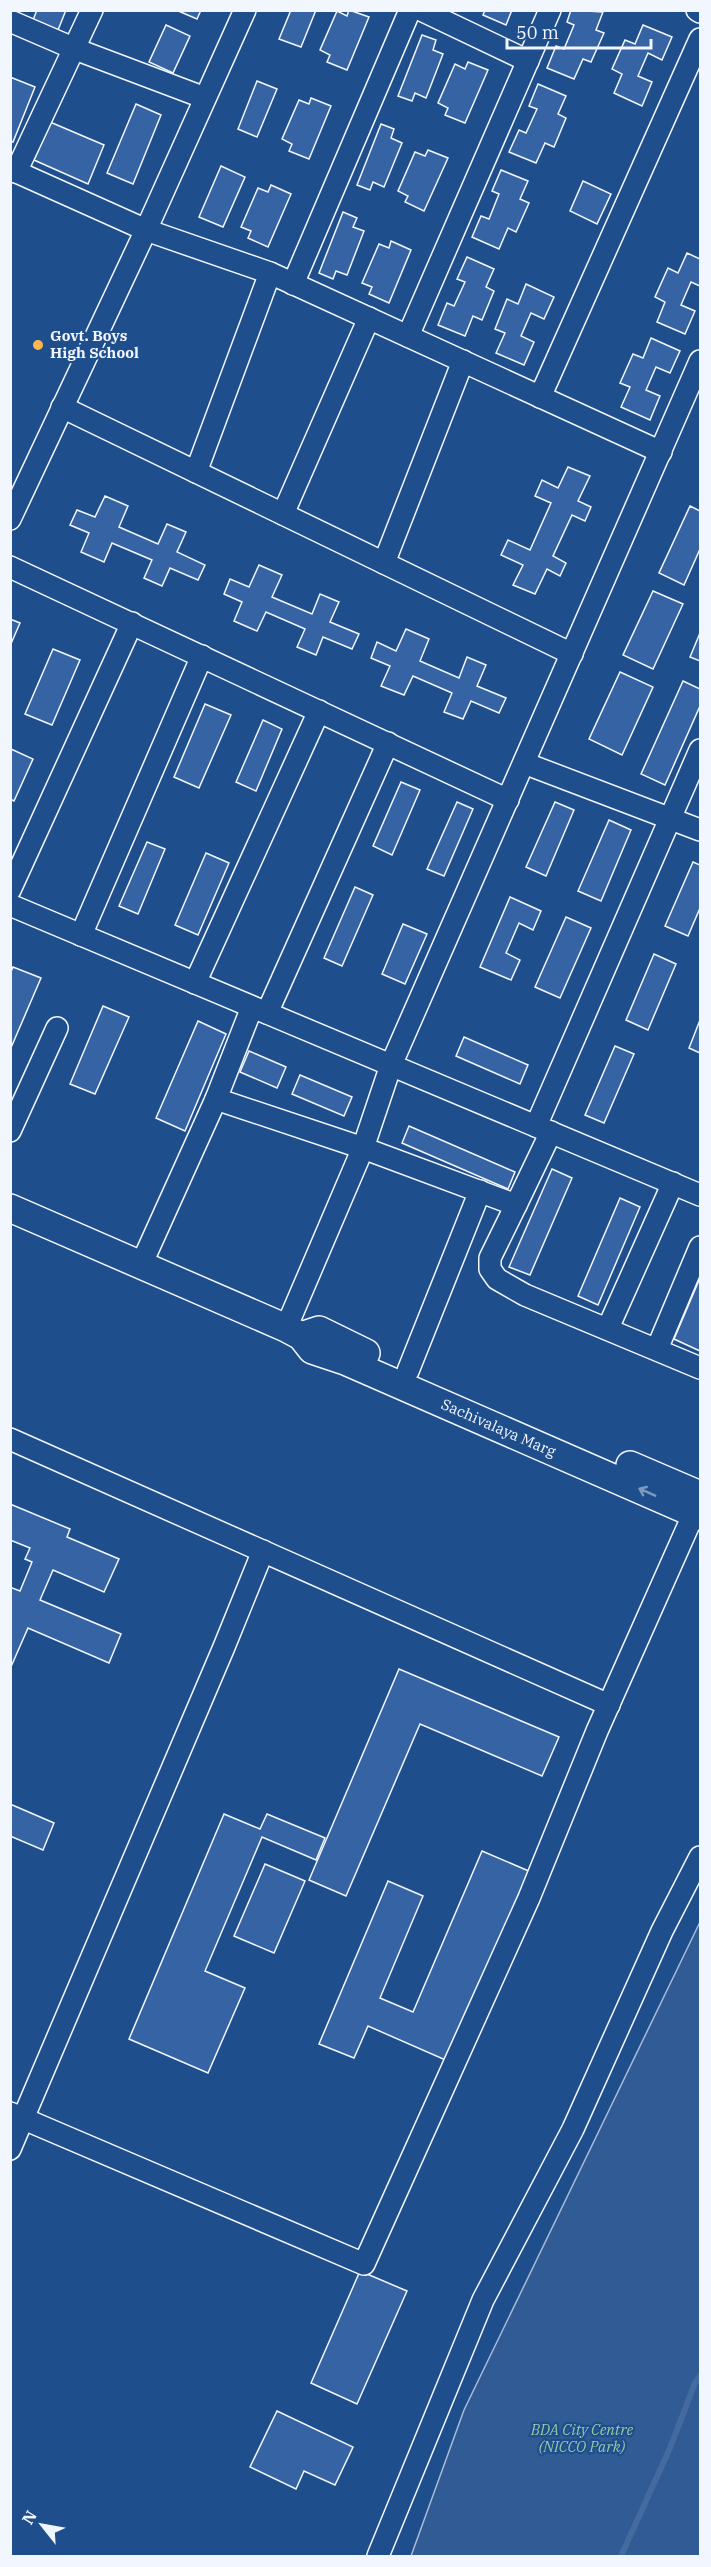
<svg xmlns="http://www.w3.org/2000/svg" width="711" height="2567" viewBox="0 0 711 2567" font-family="'IBM Plex Serif',serif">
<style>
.green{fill:#305b95;stroke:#a8bbd7;stroke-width:1.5}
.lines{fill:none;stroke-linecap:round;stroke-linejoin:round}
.stream{stroke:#446ba0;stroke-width:6}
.building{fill:#3563a3;stroke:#f2f6ff;stroke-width:1.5}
.minor-casing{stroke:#f2f6ff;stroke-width:24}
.major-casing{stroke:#f2f6ff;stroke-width:30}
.minor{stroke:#1f4e8c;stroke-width:21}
.major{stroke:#1f4e8c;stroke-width:27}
.oneway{stroke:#7e9ac0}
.poi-dot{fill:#ffb74d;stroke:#1f4e8c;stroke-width:2}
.labels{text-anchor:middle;stroke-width:4.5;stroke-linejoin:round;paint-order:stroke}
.poi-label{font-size:15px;font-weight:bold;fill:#f2f6ff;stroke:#1f4e8c;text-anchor:start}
.street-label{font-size:15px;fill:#f2f6ff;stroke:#1f4e8c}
.park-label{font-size:15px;font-style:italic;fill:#97c8a6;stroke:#1f4e8c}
</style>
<rect width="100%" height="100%" fill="#1f4e8c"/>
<path class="green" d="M700,1922V2556H411L464,2410Z"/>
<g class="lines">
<path class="stream" d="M621,2556L670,2448L695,2383L700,2376"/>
</g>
<g class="building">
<path d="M37,10H66L58,30L33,20Z"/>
<path d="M176,10H201L197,19Z"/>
<path d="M291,10H316L301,47L279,39Z"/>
<path d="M349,10L369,17L347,70L327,62L330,55L320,50L337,11L347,16Z"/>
<path d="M485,10H512L506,25L483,15Z"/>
<path d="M571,10L603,12L596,30L604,33L591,62L583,59L574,79L547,68L556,46L564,49L574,25L567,22Z"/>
<path d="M166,25L190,36L173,73L149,62Z"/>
<path d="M643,25L672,37L662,60L648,53L638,76L652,82L642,106L614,93L622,74L612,69L625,40L635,44Z"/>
<path d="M422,35L436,40L433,50L443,54L426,98L415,93L412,101L398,96Z"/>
<path d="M468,62L488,70L465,123L445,115L448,108L438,103L455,64L465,69Z"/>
<path d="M10,77L35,87L13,142L10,140Z"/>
<path d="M257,81L277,89L257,137L238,129Z"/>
<path d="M538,84L566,96L558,114L566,118L554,147L545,143L536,163L509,152L519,130L526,133L537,109L529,106Z"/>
<path d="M311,98L331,106L309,159L289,151L292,144L282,139L299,100L309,104Z"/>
<path d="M136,104L161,115L133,184L107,173Z"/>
<path d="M50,122L104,145L88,184L34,160Z"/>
<path d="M381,124L394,129L391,138L402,143L384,187L373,182L370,190L357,185Z"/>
<path d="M428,150L448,158L424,211L405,202L408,196L398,191L415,152L425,156Z"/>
<path d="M221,166L245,177L223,227L199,217Z"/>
<path d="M501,170L528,181L520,199L529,203L516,232L508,228L499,249L472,237L481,216L489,219L499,194L492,191Z"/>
<path d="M583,181L611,194L597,224L570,211Z"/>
<path d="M271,185L291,194L268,247L248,238L251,231L241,227L258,188L268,192Z"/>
<path d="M343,212L357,218L353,227L364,231L347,275L336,271L333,279L319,273Z"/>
<path d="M391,241L411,250L389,303L369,294L372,287L362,283L379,244L389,248Z"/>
<path d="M687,253L700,259V286L691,282L681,305L695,311L685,334L657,322L665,302L655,297L668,268L678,273Z"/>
<path d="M467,257L494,269L486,287L494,291L482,320L473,316L465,336L438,325L447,303L454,306L465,282L457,279Z"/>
<path d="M526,284L554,297L544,319L531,313L521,336L534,342L524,365L496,353L505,333L495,329L507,299L518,304Z"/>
<path d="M651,338L680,351L670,373L656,367L646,390L660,396L650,420L621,407L630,387L620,383L633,354L643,358Z"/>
<path d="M568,467L590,476L578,501L591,507L585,521L572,515L553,556L566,563L560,576L547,569L535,594L513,585L523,565L501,555L508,540L530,550L551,503L535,496L542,480L558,488Z"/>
<path d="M105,496L128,506L119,527L158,544L167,524L186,532L177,552L205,565L198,580L170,568L162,586L144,578L152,560L112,543L104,562L81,552L89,533L70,525L77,510L95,517Z"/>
<path d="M690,506L700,511V549L684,585L659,573Z"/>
<path d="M259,565L282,575L272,597L312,614L320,594L339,602L330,622L359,634L352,649L323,637L316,655L297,647L305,629L266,612L257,631L234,621L242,602L224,594L230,579L249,587Z"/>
<path d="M653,591L683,604L653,669L623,655Z"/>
<path d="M10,619L20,623L10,646Z"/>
<path d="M406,629L429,639L420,661L459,678L467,657L486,665L477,686L506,698L499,713L471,701L463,719L444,712L452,693L413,676L404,695L381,686L390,666L371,658L377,642L396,651Z"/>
<path d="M700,633V661L690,657Z"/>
<path d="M53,649L80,660L52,725L25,714Z"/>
<path d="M620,672L653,687L622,755L589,739Z"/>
<path d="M683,681L700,689V706L665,785L641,774Z"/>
<path d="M205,704L231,715L199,788L174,777Z"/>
<path d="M263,720L282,729L256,791L236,782Z"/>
<path d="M11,749L33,759L14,801L10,799Z"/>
<path d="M401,782L420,790L392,855L373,846Z"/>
<path d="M457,802L473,809L444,876L427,869Z"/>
<path d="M555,802L574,810L546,876L526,867Z"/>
<path d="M609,820L631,830L601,901L578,891Z"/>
<path d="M147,842L165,849L138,914L119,906Z"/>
<path d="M206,853L229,863L198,935L175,925Z"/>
<path d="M693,862L700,865V908L688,936L665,926Z"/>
<path d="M355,887L373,895L342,966L324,958Z"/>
<path d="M510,897L541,911L533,930L519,923L506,953L520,960L511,980L480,967Z"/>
<path d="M566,917L591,928L560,998L535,987Z"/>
<path d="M403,924L427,934L405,984L382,974Z"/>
<path d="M654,954L676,964L648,1030L626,1020Z"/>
<path d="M13,967L41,978L10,1050V974Z"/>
<path d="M103,1006L129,1017L95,1094L70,1084Z"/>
<path d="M700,1020V1053L689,1048Z"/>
<path d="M198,1021L226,1034L185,1131L156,1118Z"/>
<path d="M464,1037L528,1065L520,1084L456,1056Z"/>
<path d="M615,1046L634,1054L604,1123L585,1115Z"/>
<path d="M249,1051L286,1067L277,1088L240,1072Z"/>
<path d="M300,1075L352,1097L344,1116L292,1094Z"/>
<path d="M409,1126L515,1172L508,1189L402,1143Z"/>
<path d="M552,1169L572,1178L530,1275L509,1267Z"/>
<path d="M620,1198L640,1207L598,1305L578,1296Z"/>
<path d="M700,1278V1351L674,1339Z"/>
<path d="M10,1504L70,1529L67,1537L119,1559L104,1592L53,1570L40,1600L121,1634L109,1663L28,1628L10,1669V1587L20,1591L32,1562L25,1559L30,1548L10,1540Z"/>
<path d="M399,1669L559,1737L542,1776L420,1724L346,1896L309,1880Z"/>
<path d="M10,1804L54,1823L43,1850L10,1836Z"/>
<path d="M224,1814L260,1829L267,1814L325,1838L316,1860L262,1837L205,1971L245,1988L208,2073L129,2039Z"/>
<path d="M482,1851L531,1872L450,2062L368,2026L354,2058L319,2044L388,1881L423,1896L380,1998L413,2012Z"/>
<path d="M265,1864L305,1881L274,1953L234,1936Z"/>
<path d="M360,2271L407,2291L357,2404L311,2383Z"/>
<path d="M277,2411L353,2447L335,2485L304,2471L296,2489L250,2467Z"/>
</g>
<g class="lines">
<defs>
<g id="minor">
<path d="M421,10L528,61"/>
<path d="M697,10L700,12"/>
<path d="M10,21L75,49L205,98"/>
<path d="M10,169L146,230L270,273L661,452"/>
<path d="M16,172L92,10"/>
<path d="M293,284L410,10"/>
<path d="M408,336L550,10"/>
<path d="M540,397L700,39"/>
<path d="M62,407L572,654"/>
<path d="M196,472L270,273"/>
<path d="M283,514L369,318"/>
<path d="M10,519L146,230L245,10"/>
<path d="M384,563L463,361"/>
<path d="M10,567L508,800"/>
<path d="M524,763L700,830"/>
<path d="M10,890L132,623"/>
<path d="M10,905L700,1195"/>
<path d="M81,935L202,656"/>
<path d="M195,983L319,711"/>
<path d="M267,1013L388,743"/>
<path d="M216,1099L363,1148L516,1205L490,1258V1269L497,1279L525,1295L700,1368"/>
<path d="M536,1126L700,750"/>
<path d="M10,1131L57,1028"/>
<path d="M516,1205L551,1132"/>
<path d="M141,1265L216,1099L252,1007"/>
<path d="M286,1328L363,1148L391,1065L700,361"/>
<path d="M608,1328L673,1183"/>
<path d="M657,1349L700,1247"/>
<path d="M408,1371L480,1191"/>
<path d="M10,1439L609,1705"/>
<path d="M10,2113L364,2264L529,1898L597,1731L694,1513"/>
<path d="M10,2149L224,1647L263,1551"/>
<path d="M378,2556L483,2300L573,2129L662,1931L700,1857"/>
</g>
<g id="major">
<path id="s1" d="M10,1208L286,1328L301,1336L312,1350L345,1361L700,1516"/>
<path d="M301,1336L319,1330L366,1353"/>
<path d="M630,1465L700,1495"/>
</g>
</defs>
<use href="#minor" class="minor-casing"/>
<use href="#major" class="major-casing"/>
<use href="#minor" class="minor"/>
<use href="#major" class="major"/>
</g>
<defs><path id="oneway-shaft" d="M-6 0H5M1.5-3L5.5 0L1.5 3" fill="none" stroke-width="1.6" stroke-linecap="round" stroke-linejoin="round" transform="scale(1.5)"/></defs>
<use class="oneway" href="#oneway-shaft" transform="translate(647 1492) rotate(-156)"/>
<circle class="poi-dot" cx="38" cy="345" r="6"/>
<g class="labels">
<g class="poi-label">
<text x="50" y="341">Govt. Boys<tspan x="50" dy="17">High School</tspan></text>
</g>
<g class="street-label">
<text dy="5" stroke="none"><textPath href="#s1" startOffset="538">Sachivalaya Marg</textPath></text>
</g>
<g class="park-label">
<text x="582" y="2435">BDA City Centre<tspan x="582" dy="17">(NICCO Park)</tspan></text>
</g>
</g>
<rect width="711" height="2567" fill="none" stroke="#f2f6ff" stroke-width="24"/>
<g transform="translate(42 2525) rotate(301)" stroke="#1f4e8c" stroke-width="4.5" paint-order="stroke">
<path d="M0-4.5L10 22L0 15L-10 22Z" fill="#f2f6ff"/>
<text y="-9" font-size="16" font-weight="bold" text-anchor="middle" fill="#f2f6ff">N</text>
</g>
<path d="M507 39v9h144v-9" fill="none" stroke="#f2f6ff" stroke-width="3"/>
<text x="516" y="39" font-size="18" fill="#f2f6ff" stroke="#1f4e8c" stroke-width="4.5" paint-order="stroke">50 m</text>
</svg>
